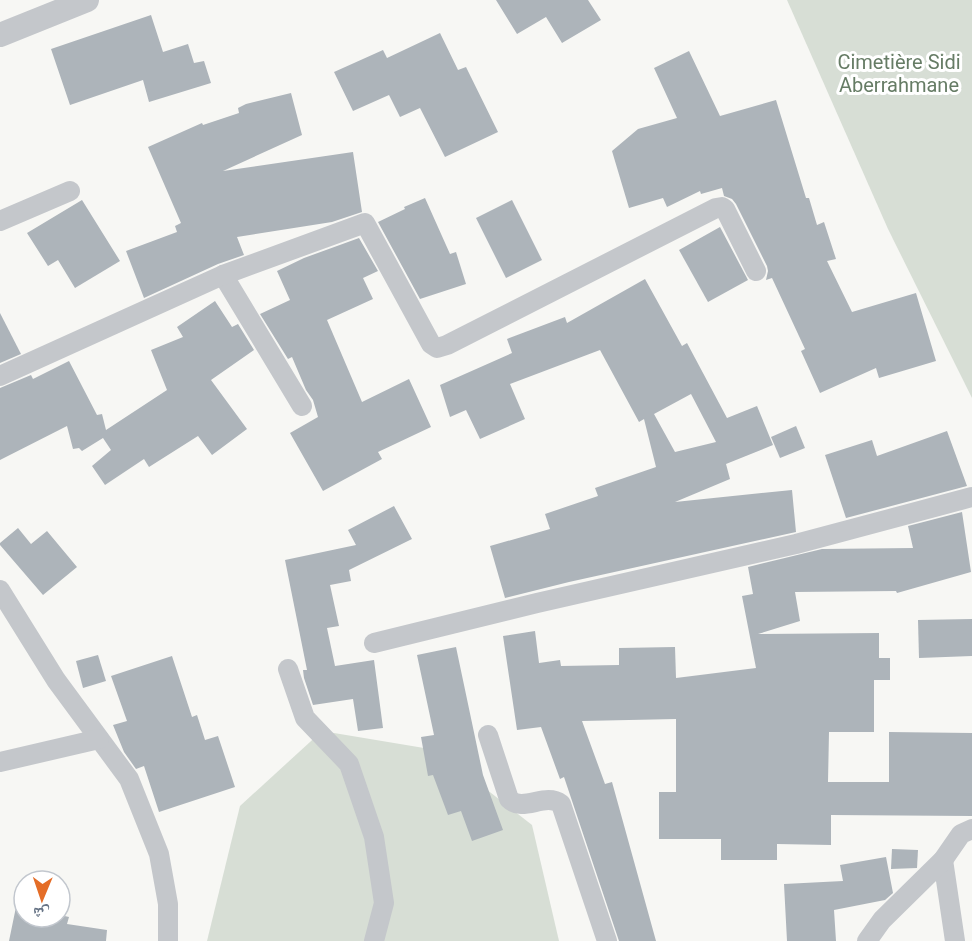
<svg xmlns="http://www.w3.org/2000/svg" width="972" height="941" viewBox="0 0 972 941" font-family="Roboto,'Noto Naskh Arabic',sans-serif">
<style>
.green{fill:#d7ded5}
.building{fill:#adb4ba;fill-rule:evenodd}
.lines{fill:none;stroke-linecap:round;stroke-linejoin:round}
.minor{stroke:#c4c7cb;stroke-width:20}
.tertiary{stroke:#c4c7cb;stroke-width:24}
.labels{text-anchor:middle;stroke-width:6;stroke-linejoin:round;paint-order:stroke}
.park-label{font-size:20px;fill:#667c65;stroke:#fff}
</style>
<rect width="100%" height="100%" fill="#f7f7f4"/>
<g class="green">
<path d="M787,0H972V398L888,229Z"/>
<path d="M322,731L436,750L532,825L559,941H207L240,806Z"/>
</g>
<g class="building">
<path d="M496,0H588L601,20L562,43L546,17L517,34Z"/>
<path d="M151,15L163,52L188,44L194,63L204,61L211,83L149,102L143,80L70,105L51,49Z"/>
<path d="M440,33L458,70L466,67L498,132L445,157L420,108L400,117L389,95L353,111L334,72L383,50L387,58Z"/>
<path d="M689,51L720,116L776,100L806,198H809L817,225L824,222L836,259L827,261L852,312L916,293L936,361L879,378L876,368L820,393L801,351L805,349L772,278L766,280L768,271L767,266L736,204L732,199L724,196L722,188L701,194L700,191L667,207L663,198L629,208L612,151L638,129L677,118L654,68Z"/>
<path d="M291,93L302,135L223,171L353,152L362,212L332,222L237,237L244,255L218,264L144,298L126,251L177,232L175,226L181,223L148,147L202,123L203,125L239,113L238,108L246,104Z"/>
<path d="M425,198L450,254L456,252L466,284L420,299L378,222L405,209L404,207Z"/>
<path d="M82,200L120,261L75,288L58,260L48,266L27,233Z"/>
<path d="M512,200L542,260L506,278L476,218Z"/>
<path d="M720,227L748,280L708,302L679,250Z"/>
<path d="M359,238L378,271L363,278L373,299L327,320L362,402L409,379L431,427L378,452L382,459L323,491L290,433L318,417L313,400L306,390L292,357L288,359L260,314L290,300L277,271L304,258Z"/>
<path d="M645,279L682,346L687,343L727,418L757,406L773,445L726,464L730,479L675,502L792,490L796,532L569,582L505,598L490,546L550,529L545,514L598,496L595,488L656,467L644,419L639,422L600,350L510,384L525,419L480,439L466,410L450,417L440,385L512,353L507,339L565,317L567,323ZM691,394L716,442L675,452L654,414Z"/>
<path d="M215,301L232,327L238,324L254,350L211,380L247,429L212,455L198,436L149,467L144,459L105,485L92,466L111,450L103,438L82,451L79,448L73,449L67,426L0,460V388L31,375L33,379L69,361L97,415L102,414L106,430L167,390L151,350L183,337L177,327Z"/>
<path d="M0,313L21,354L0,363Z"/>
<path d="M796,426L805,448L780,458L771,437Z"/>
<path d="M947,431L967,486L846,518L825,455L872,440L877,456Z"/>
<path d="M394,506L412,539L349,570L351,581L330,585L339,626L327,628L335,666L374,660L383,728L358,731L353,699L313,705L304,678L303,670H307L285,560L356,545L348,530Z"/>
<path d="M962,512L971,572L897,593L896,591L795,592L800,621L758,634L879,633V658H890V680H874V732H829L828,782H889V732L972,733V816L831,815V845L777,844V860H721V839H659V792H676V719L582,721L605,784L612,782L656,941H619L564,777L560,779L541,727L517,730L503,636L535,631L539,663L560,660L561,666L619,665V648L675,647L676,678L756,668L742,596L753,594L748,567L822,549L913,548L908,526Z"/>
<path d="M18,528L31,544L47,531L77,567L43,595L0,545V543Z"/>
<path d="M972,619V656L919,658L918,620Z"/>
<path d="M456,647L483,775L503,830L472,841L461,811L448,815L433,775L428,776L421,737L434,735L417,655Z"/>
<path d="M98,655L106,681L83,688L76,661Z"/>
<path d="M172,656L192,717L197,715L205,740L218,736L235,787L159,812L144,766L136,769L124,752L113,725L127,721L111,676Z"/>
<path d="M892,849L918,850L917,868L891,869Z"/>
<path d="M886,857L893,893L885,900L834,910L836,941H787L784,884L843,881L840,865Z"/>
<path d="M16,907L24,908V917H60V915L69,917L67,924L107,930L106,941H9Z"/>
</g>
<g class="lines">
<g class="minor">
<path d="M0,221L70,191"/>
<path d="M223,275L302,406"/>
<path d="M0,376L223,275L365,223L431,344L437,348L447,345L716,208L722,207L725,209L756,271"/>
<path d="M0,590L56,680L129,779L159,854L168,904V941"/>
<path d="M374,643L537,603L796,544L972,497"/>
<path d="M288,669L305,718L349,764L374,837L384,903L374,941"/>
<path d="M488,735L509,799C523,813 545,792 561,804L607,941"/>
<path d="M0,762L99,739"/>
<path d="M943,860L955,941"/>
<path d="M867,941L882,920L943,860L961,834L972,829"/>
</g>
<path class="tertiary" d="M0,35L87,0"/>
</g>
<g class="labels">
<g class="park-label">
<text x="899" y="69">Cimetière Sidi<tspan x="899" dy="23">Aberrahmane</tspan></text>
</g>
</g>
<g transform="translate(42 899) rotate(182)"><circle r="28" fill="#ffffff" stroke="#c2c7ce" stroke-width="1.5"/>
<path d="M0-4.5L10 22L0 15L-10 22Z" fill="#e46d27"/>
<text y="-9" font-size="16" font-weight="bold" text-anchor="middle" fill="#667385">ش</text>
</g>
</svg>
